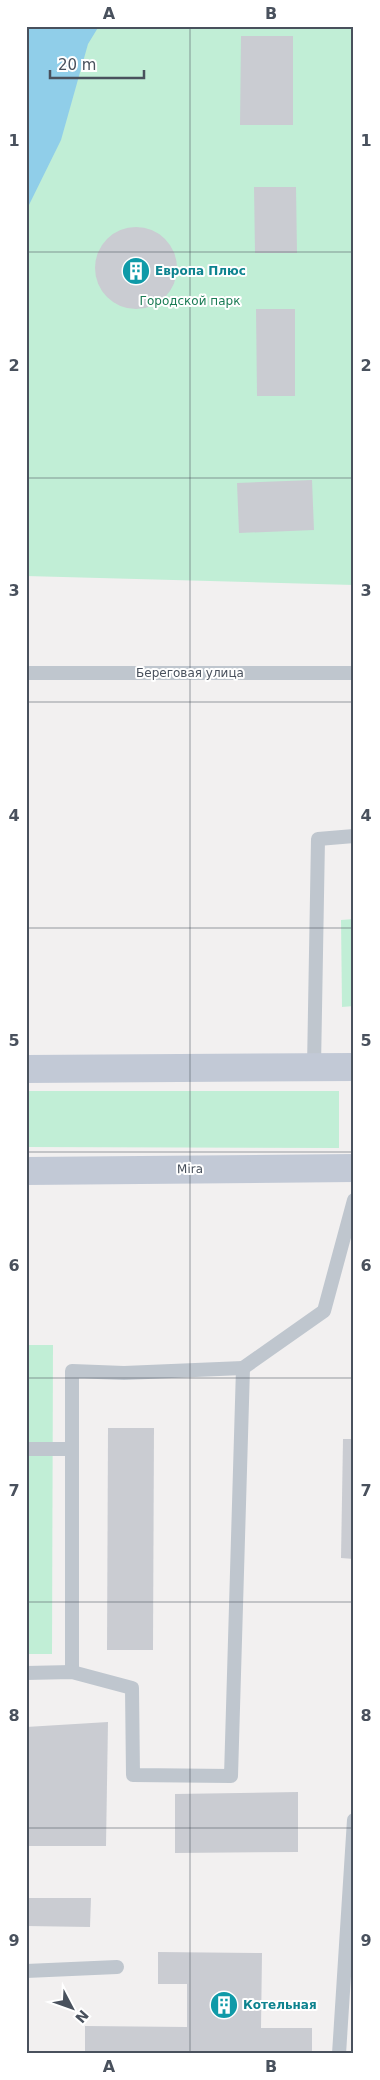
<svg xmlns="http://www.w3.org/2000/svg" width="380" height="2080" viewBox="0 0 380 2080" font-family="'DejaVu Sans',sans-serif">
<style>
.green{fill:#c1eed6}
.water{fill:#90cee9}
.building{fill:#caccd2}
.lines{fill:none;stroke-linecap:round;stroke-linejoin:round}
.service{stroke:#bfc6ce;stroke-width:14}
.secondary{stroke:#c2c9d6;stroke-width:28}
.grid{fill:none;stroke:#49515d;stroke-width:1;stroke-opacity:0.55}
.labels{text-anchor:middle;stroke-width:4;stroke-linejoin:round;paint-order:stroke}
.culture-label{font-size:12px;font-weight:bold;fill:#0d838f;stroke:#fff;text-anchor:start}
.park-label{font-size:12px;fill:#1b7c55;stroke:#fff}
.street-label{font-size:12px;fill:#49515d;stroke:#fff}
.neatline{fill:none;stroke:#49515d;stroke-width:2}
.grid-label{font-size:16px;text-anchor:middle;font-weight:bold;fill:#49515d}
</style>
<rect width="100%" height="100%" fill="#f2f0f0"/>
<g class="green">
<path d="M26,26H354V585L26,576Z"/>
<path d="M354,919V1006L342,1007L341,920Z"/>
<path d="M26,1091H339V1148L26,1147Z"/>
<path d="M26,1345H53L52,1654H26Z"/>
</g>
<path class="water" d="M26,26H99L88,44L61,140L26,211Z"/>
<g class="building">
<path d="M241,36H293V125H240Z"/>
<path d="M254,187H296L297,253H255Z"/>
<circle cx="136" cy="268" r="41"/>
<path d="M256,309H295V396H257Z"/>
<path d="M312,480L314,530L239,533L237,483Z"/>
<path d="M108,1428H154L153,1650H107Z"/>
<path d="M343,1439H354V1559L341,1558Z"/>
<path d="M108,1722L106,1846H26V1727Z"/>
<path d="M298,1792V1852L175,1853V1794Z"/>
<path d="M26,1898H91L90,1927L26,1926Z"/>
<path d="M158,1952L262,1953L261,2028H312V2054H85V2026L187,2027V1984H158Z"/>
</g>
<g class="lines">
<g class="service">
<path d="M26,673H354"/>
<path d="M314,1067L318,839L354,836"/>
<path d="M26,1449H71"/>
<path d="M72,1672V1371L124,1373L243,1368"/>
<path d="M26,1673L72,1672L132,1688L133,1775L231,1776L243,1368L324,1311L354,1200"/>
<path d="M26,1971L117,1967"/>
<path d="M339,2054L354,1820"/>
</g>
<g class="secondary">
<path d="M26,1069L354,1067"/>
<path d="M26,1171L354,1168"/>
</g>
</g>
<path class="grid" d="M190,26V2054M26,252H354M26,478H354M26,702H354M26,928H354M26,1152H354M26,1378H354M26,1602H354M26,1828H354"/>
<defs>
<symbol id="building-disc" viewBox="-11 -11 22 22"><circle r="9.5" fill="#0f9aa8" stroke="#fff"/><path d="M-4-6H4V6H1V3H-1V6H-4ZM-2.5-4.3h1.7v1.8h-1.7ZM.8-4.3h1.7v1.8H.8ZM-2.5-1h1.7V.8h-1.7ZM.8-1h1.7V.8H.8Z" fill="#fff"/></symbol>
</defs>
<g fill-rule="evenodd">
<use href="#building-disc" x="120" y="255" width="32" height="32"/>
<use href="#building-disc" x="208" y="1989" width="32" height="32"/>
</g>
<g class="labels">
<g class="culture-label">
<text x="155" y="275">Европа Плюс</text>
<text x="243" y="2009">Котельная</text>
</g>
<g class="park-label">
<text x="190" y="305">Городской парк</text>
</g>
<g class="street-label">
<text x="190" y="677">Береговая улица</text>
<text transform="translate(190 1169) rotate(-1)" y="4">Mira</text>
</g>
</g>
<rect width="380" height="2080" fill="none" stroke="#ffffff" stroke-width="55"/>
<g transform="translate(72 2008) rotate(131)" stroke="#ffffff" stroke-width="4" paint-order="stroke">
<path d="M0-4L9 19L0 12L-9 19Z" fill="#49515d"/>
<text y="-8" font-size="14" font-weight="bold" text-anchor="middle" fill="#49515d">N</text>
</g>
<path d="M50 70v8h94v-8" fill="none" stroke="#49515d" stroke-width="2.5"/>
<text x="58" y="70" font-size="15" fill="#49515d" stroke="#ffffff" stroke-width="4" paint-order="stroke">20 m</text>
<rect x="28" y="28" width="324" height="2024" class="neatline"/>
<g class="grid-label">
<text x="109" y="19">A</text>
<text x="271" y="19">B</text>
<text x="14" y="146">1</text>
<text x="366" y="146">1</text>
<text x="14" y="371">2</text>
<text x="366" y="371">2</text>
<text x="14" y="596">3</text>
<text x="366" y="596">3</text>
<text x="14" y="821">4</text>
<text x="366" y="821">4</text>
<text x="14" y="1046">5</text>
<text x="366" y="1046">5</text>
<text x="14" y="1271">6</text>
<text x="366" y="1271">6</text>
<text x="14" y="1496">7</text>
<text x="366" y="1496">7</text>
<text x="14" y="1721">8</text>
<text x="366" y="1721">8</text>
<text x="14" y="1946">9</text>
<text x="366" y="1946">9</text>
<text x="109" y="2072">A</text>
<text x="271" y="2072">B</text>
</g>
</svg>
